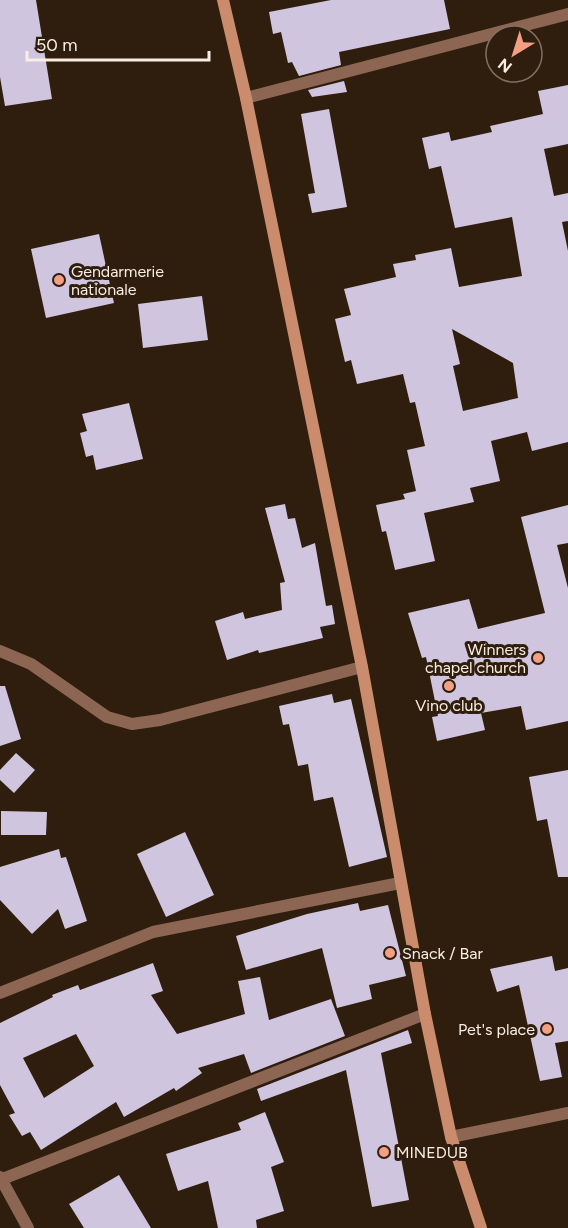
<svg xmlns="http://www.w3.org/2000/svg" width="568" height="1228" viewBox="0 0 568 1228" font-family="Figtree,sans-serif">
<style>
.building{fill:#d0c5df;fill-rule:evenodd}
.lines{fill:none;stroke-linecap:round;stroke-linejoin:round}
.street{stroke:#8d6653;stroke-width:12}
.secondary{stroke:#ca8c6d;stroke-width:12}
.poi-dot{fill:#f39f83;stroke:#2f1e0e;stroke-width:2}
.labels{text-anchor:middle;stroke-width:6;stroke-linejoin:round;paint-order:stroke}
.poi-label{font-size:16px;fill:#f9eee3;stroke:#2f1e0e;text-anchor:start}
</style>
<rect width="100%" height="100%" fill="#2f1e0e"/>
<g class="building">
<path d="M0,0H36L52,99L5,106L0,77Z"/>
<path d="M331,0H444L450,29L339,52L341,65L299,76L292,62L288,63L281,32L273,34L269,12Z"/>
<path d="M344,81L347,92L312,97L308,90Z"/>
<path d="M568,85V144L544,149L554,196L568,193V221L562,222L568,251V442L532,451L527,432L491,441L500,481L470,488L474,502L424,513L435,561L395,570L386,531L382,532L376,505L405,499L403,494L416,491L407,450L425,446L415,402L410,403L403,374L357,384L351,360L345,362L335,319L351,315L344,289L396,277L393,264L416,260L415,255L451,248L459,287L522,276L512,217L455,228L441,166L429,169L422,138L449,132L451,141L492,132L490,126L543,114L538,91ZM452,329L513,363L518,398L463,411L453,366L460,364Z"/>
<path d="M329,109L347,207L312,213L308,194L315,193L301,114Z"/>
<path d="M99,234L114,303L46,318L31,249Z"/>
<path d="M202,296L208,340L143,348L138,304Z"/>
<path d="M129,403L143,459L96,470L93,455L86,457L80,433L87,431L82,414Z"/>
<path d="M285,504L288,519L295,518L302,548L315,543L326,606L332,605L335,624L320,627L323,638L259,653L258,650L227,660L215,621L243,612L245,619L282,610L280,583L285,582L265,508Z"/>
<path d="M568,505V543L557,545L568,588V721L526,730L521,706L481,713L485,730L437,741L432,717L438,716L426,657L422,658L408,613L469,599L478,629L545,613L521,517Z"/>
<path d="M0,686H5L21,739L0,746Z"/>
<path d="M332,694L334,703L351,699L387,857L349,867L333,797L314,801L308,764L298,766L289,724L283,725L279,706Z"/>
<path d="M16,753L35,770L14,793L0,780V770Z"/>
<path d="M568,770V877H558L547,819L537,821L529,777Z"/>
<path d="M1,811L47,812L46,835H1Z"/>
<path d="M185,832L214,895L166,917L137,854Z"/>
<path d="M59,849L61,858L66,857L87,921L65,929L58,909L32,934L0,900V867Z"/>
<path d="M358,903L360,911L388,905L406,976L369,985L372,999L337,1008L322,948L246,970L236,936L307,914Z"/>
<path d="M552,956L555,971L568,968V1041L555,1043L562,1077L540,1081L519,985L497,992L490,969Z"/>
<path d="M153,963L163,991L151,995L177,1034L245,1014L238,981L260,977L269,1020L331,999L345,1036L251,1073L244,1054L198,1068L202,1073L176,1091L174,1088L124,1117L116,1102L41,1150L30,1132L22,1136L9,1115L15,1113L0,1085V1023L53,997L52,995L78,985L80,990ZM76,1034L94,1066L44,1098L23,1058Z"/>
<path d="M408,1030L412,1043L381,1053L409,1200L372,1207L346,1070L261,1101L257,1089Z"/>
<path d="M265,1112L284,1162L271,1167L284,1211L256,1220L257,1228H218L208,1181L178,1191L166,1154L241,1130L238,1123Z"/>
<path d="M119,1175L151,1228H84L69,1204Z"/>
</g>
<g class="lines">
<g class="street">
<path d="M246,98L568,14"/>
<path d="M0,651L31,664L107,717L132,724L160,720L362,667"/>
<path d="M0,993L153,932L400,883"/>
<path d="M451,1137L568,1113"/>
<path d="M0,1177L28,1228"/>
<path d="M0,1180L425,1014"/>
</g>
<path class="secondary" d="M223,0L246,98L362,667L425,1014L451,1137L481,1228"/>
</g>
<g class="poi-dot">
<circle cx="59" cy="280" r="6"/>
<circle cx="538" cy="658" r="6"/>
<circle cx="449" cy="686" r="6"/>
<circle cx="390" cy="953" r="6"/>
<circle cx="547" cy="1029" r="6"/>
<circle cx="384" cy="1152" r="6"/>
</g>
<g class="labels">
<g class="poi-label">
<text x="71" y="277">Gendarmerie<tspan x="71" dy="18">nationale</tspan></text>
<text x="526" y="655" text-anchor="end">Winners<tspan x="526" dy="18">chapel church</tspan></text>
<text x="449" y="711" text-anchor="middle">Vino club</text>
<text x="402" y="959">Snack / Bar</text>
<text x="535" y="1035" text-anchor="end">Pet's place</text>
<text x="396" y="1158">MINEDUB</text>
</g>
</g>
<g transform="translate(514 54) rotate(218)"><circle r="28" fill="#2f1e0e" stroke="#807163" stroke-width="1.5"/>
<path d="M0-4.5L10 22L0 15L-10 22Z" fill="#f39f83"/>
<text y="-9" font-size="16" font-weight="bold" text-anchor="middle" fill="#f9eee3">N</text>
</g>
<path d="M27 51v9h182v-9" fill="none" stroke="#f9eee3" stroke-width="3"/>
<text x="36" y="51" font-size="18" fill="#f9eee3" stroke="#2f1e0e" stroke-width="4.5" paint-order="stroke">50 m</text>
</svg>
